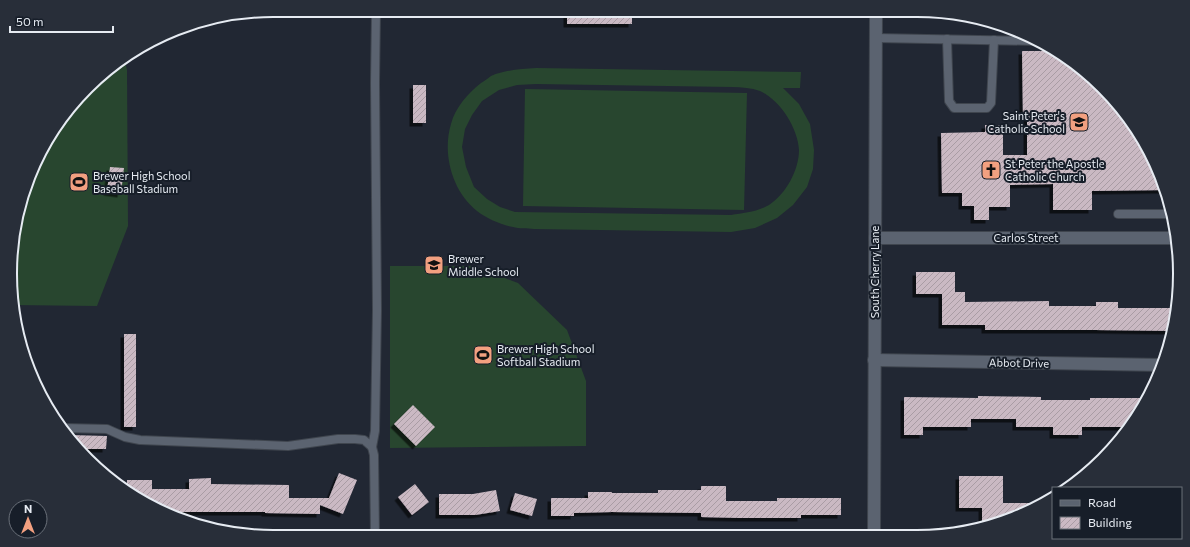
<svg xmlns="http://www.w3.org/2000/svg" width="1190" height="547" viewBox="0 0 1190 547" font-family="Commissioner,sans-serif">
<style>
.pitch{fill:#28462f;fill-rule:evenodd}
.building{fill:url(#building-hatch);filter:url(#shadow)}
.lines{fill:none;stroke-linecap:round;stroke-linejoin:round}
.lane-casing{stroke:#3f454e;stroke-width:10}
.street-casing{stroke:#3f454e;stroke-width:14}
.secondary-casing{stroke:#3f454e;stroke-width:14}
.lane{stroke:#5b6370;stroke-width:8}
.street{stroke:#5b6370;stroke-width:12}
.secondary{stroke:#5b6370;stroke-width:12}
.labels{text-anchor:middle;stroke-width:4;stroke-linejoin:round;paint-order:stroke}
.poi-label{font-size:11px;fill:#e6ebf2;stroke:#171e29;text-anchor:start}
.street-label{font-size:11px;fill:#e6ebf2;stroke:#171e29}
.rim{fill:none;stroke:#e6ebf2;stroke-width:2}
</style>
<defs>
<pattern id="building-hatch" width="6" height="6" patternUnits="userSpaceOnUse"><rect width="6" height="6" fill="#cab9c3"/><path d="M-1 1l2-2M0 6l6-6M5 7l2-2" fill="none" stroke="#a99ca4"/></pattern>
<filter id="shadow"><feDropShadow dx="-3.5" dy="3.5" stdDeviation="0" flood-color="#0009"/></filter>
</defs>
<rect width="100%" height="100%" fill="#212733"/>
<g class="pitch">
<path d="M124,58L127,70L128,226L97,306L12,305L15,222L45,142L100,75Z"/>
<path d="M536,68L801,72L800,88H783L799,104L810,124L814,150L813,169L807,187L793,205L777,218L755,228L731,232L534,229C527,228 519,229 513,227C501,225 486,218 477,211C452,191 442,154 451,124C455,108 468,93 481,83C485,81 488,78 491,76C505,70 521,69 536,68ZM536,84L732,87C742,87 751,88 760,91C780,100 798,128 799,150C799,170 786,194 769,205C757,212 744,213 731,215L515,212L500,207L487,199L474,187L466,167L462,147L465,129L472,115L482,101L499,90L517,85Z"/>
<path d="M525,89L747,93L744,210L523,206Z"/>
<path d="M390,266H472L518,283L567,330L586,381V446L390,448Z"/>
</g>
<g class="building">
<rect x="567" y="10" width="65" height="14"/>
<path d="M1022,51H1057L1063,54L1103,87V97H1111L1135,127L1160,172L1165,190L1092,191V210H1053V184L1010,185V207H989V220H974V206H962V193H942L941,133L985,132V125H1003V155H1027V116H1023Z"/>
<rect x="413" y="85" width="13" height="38"/>
<path d="M110,167L124,168L121,194L107,192Z"/>
<path d="M916,272H955V292H965V302L1049,301V306H1096V302H1118V308H1177L1175,325L1173,331L1096,330H985V325H942V294H916Z"/>
<rect x="124" y="334" width="12" height="93"/>
<path d="M978,396L1041,397V400H1090V398H1146L1130,427H1082V435H1053V427H1016V419H971V427H923V435H904V397L978,398Z"/>
<path d="M413,405L435,427L416,446L394,424Z"/>
<path d="M70,435L107,436L106,449H81Z"/>
<path d="M339,473L357,480L343,514L320,505V514L265,513V512H165L127,489V480H152V489H189V479L211,478V484L289,485V498H329Z"/>
<path d="M959,476H1003V503H1041L1018,517L982,526V508H959Z"/>
<path d="M415,484L429,502L412,515L398,497Z"/>
<path d="M701,486H726V501H777V498H841V515H801V518H739L701,517V513L612,512L574,513V516H551V498H588V492H612V493H658V490H701Z"/>
<path d="M496,490L500,511L475,515H439V494H473Z"/>
<path d="M515,493L537,499L532,516L510,510Z"/>
</g>
<g class="lines">
<defs>
<g id="lane">
<path d="M876,11H927"/>
<path d="M876,38L1038,41"/>
<path d="M947,39L949,101L954,108H987L991,103L994,40"/>
<path d="M1118,214H1172"/>
<path d="M64,428L107,429L125,437L140,440L288,446L338,439H355L364,440L372,447L374,455L375,537"/>
<path d="M372,447L375,431L377,310L375,83L376,10"/>
</g>
<g id="street">
<path d="M875,238H1176"/>
<path d="M874,360L1163,365"/>
</g>
<path id="secondary" d="M874,535L876,10"/>
</defs>
<use href="#lane" class="lane-casing"/>
<use href="#street" class="street-casing"/>
<use href="#secondary" class="secondary-casing"/>
<use href="#lane" class="lane"/>
<use href="#street" class="street"/>
<use href="#secondary" class="secondary"/>
</g>
<defs>
<symbol id="school-square" viewBox="-11 -11 22 22"><rect x="-9" y="-9" width="18" height="18" rx="4" fill="#f2a080" stroke="#171e29"/><path d="M0-5L7-2L0 1L-7-2ZM-4 1L0 2.5L4 1V4Q0 6-4 4Z" fill="#111"/></symbol>
<symbol id="church-square" viewBox="-11 -11 22 22"><rect x="-9" y="-9" width="18" height="18" rx="4" fill="#f2a080" stroke="#171e29"/><path d="M-1.2-6h2.4v3.5h3.3v2.4h-3.3V6h-2.4V-.1h-3.3v-2.4h3.3Z" fill="#111"/></symbol>
<symbol id="stadium-square" viewBox="-11 -11 22 22"><rect x="-9" y="-9" width="18" height="18" rx="4" fill="#f2a080" stroke="#171e29"/><path d="M0-5a6.5 5 0 1 0 0 10a6.5 5 0 1 0 0-10ZM-3.5-1.8h7v3.6h-7Z" fill="#111"/></symbol>
</defs>
<g fill-rule="evenodd">
<use href="#school-square" x="1068" y="111" width="22" height="22"/>
<use href="#church-square" x="980" y="159" width="22" height="22"/>
<use href="#stadium-square" x="68" y="171" width="22" height="22"/>
<use href="#school-square" x="423" y="254" width="22" height="22"/>
<use href="#stadium-square" x="472" y="344" width="22" height="22"/>
</g>
<g class="labels">
<g class="poi-label">
<text x="1065" y="120" text-anchor="end">Saint Peter's<tspan x="1065" dy="13">Catholic School</tspan></text>
<text x="1005" y="168">St Peter the Apostle<tspan x="1005" dy="13">Catholic Church</tspan></text>
<text x="93" y="180">Brewer High School<tspan x="93" dy="13">Baseball Stadium</tspan></text>
<text x="448" y="263">Brewer<tspan x="448" dy="13">Middle School</tspan></text>
<text x="497" y="353">Brewer High School<tspan x="497" dy="13">Softball Stadium</tspan></text>
</g>
<g class="street-label">
<text x="1026" y="242">Carlos Street</text>
<text transform="translate(875 272) rotate(-90)" y="4">South Cherry Lane</text>
<text transform="translate(1019 363) rotate(1)" y="4">Abbot Drive</text>
</g>
</g>
<path d="M0 0H1190V547H0ZM273 17H917A256 256 0 0 1 1173 273V274A256 256 0 0 1 917 530H273A256 256 0 0 1 17 274V273A256 256 0 0 1 273 17Z" fill="#282e39" fill-rule="evenodd"/>
<path class="rim" d="M273 17H917A256 256 0 0 1 1173 273V274A256 256 0 0 1 917 530H273A256 256 0 0 1 17 274V273A256 256 0 0 1 273 17Z"/>
<rect x="1052" y="487" width="130" height="52" fill="#171e29" stroke="#6a7079"/>
<rect x="1060" y="500" width="20" height="6" fill="#5b6370" stroke="#6a7079"/>
<text x="1088" y="507" font-size="12" fill="#e6ebf2">Road</text>
<rect x="1060" y="517" width="20" height="12" fill="url(#building-hatch)" stroke="#6a7079"/>
<text x="1088" y="527" font-size="12" fill="#e6ebf2">Building</text>
<g transform="translate(28 519)"><circle r="19" fill="#171e29" stroke="#6a7079"/>
<path d="M0-3L7 15L0 10L-7 15Z" fill="#f2a080"/>
<text y="-6" font-size="11" font-weight="bold" text-anchor="middle" fill="#e6ebf2">N</text>
</g>
<path d="M10 26v6h103v-6" fill="none" stroke="#e6ebf2" stroke-width="2"/>
<text x="16" y="26" font-size="12" fill="#e6ebf2" stroke="#171e29" stroke-width="3" paint-order="stroke">50 m</text>
</svg>
